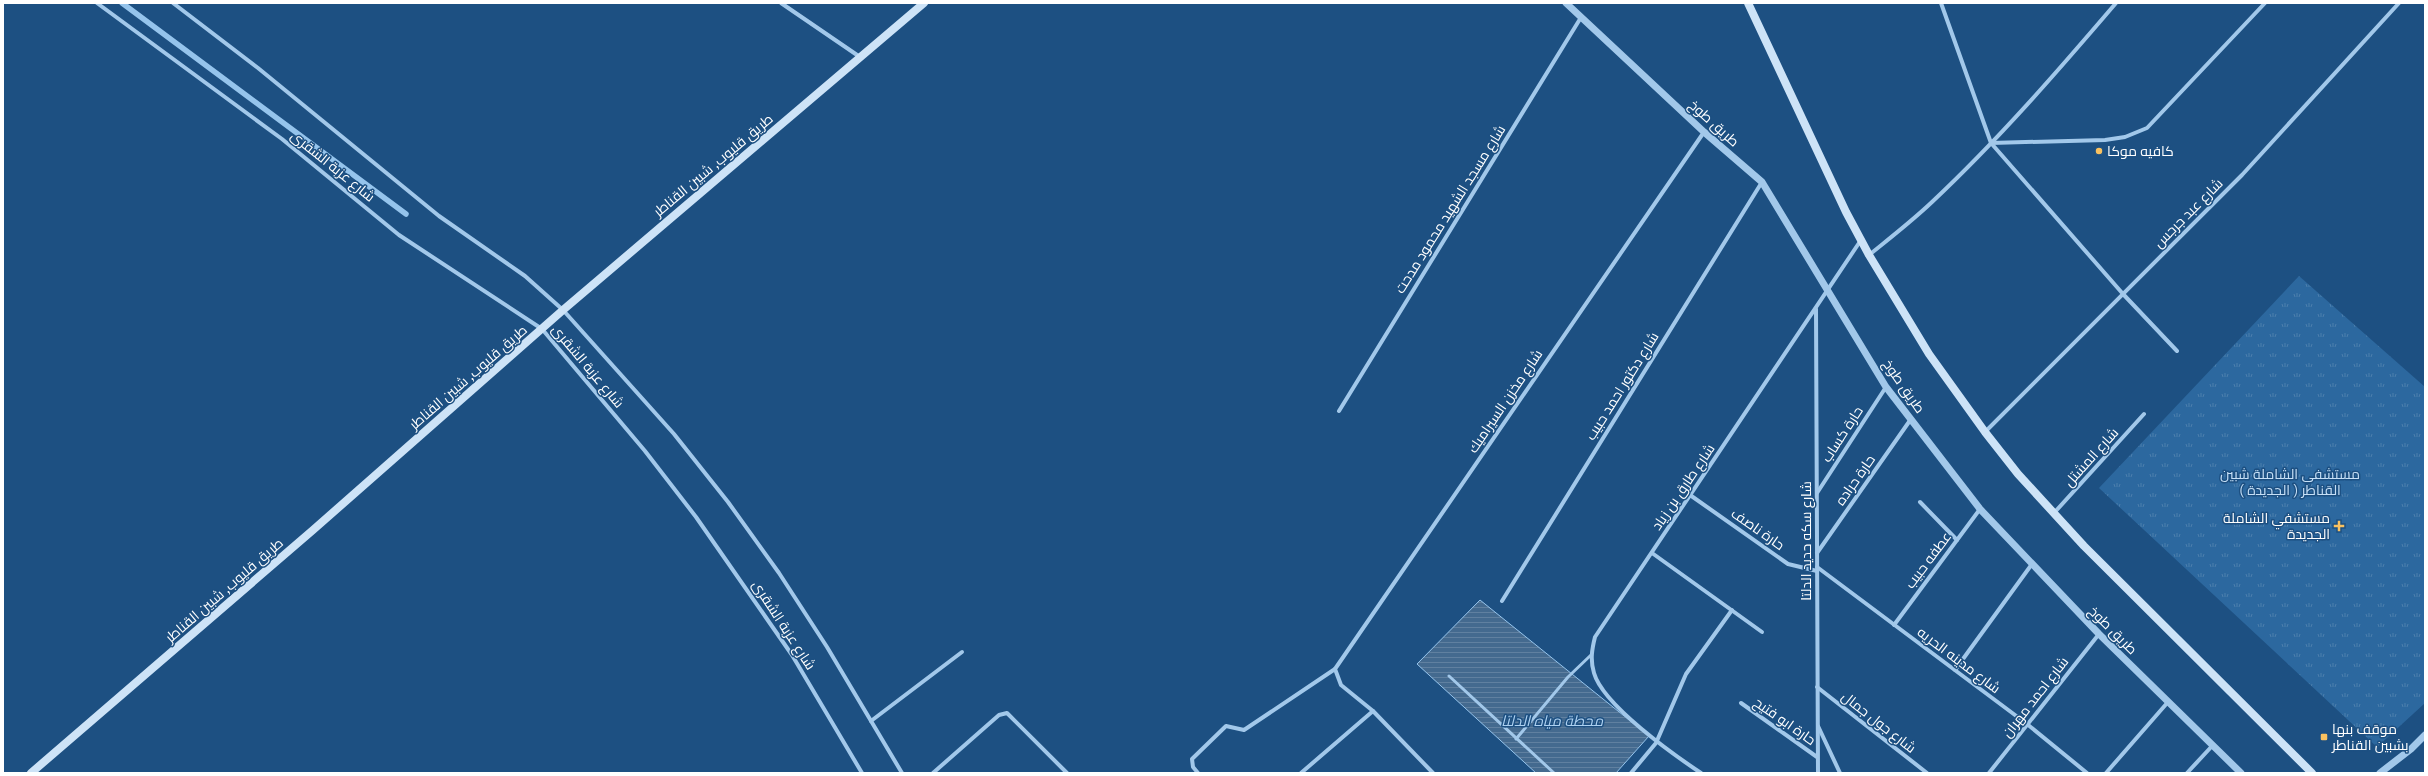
<svg xmlns="http://www.w3.org/2000/svg" width="2428" height="776" viewBox="0 0 2428 776" font-family="'IBM Plex Sans',Cairo,sans-serif">
<style>
.grass{fill:url(#grass-tufts)}
.water{fill:url(#water-rules);stroke:#95c4ec}
.lines{fill:none;stroke-linecap:round;stroke-linejoin:round}
.stream{stroke:#95c4ec;stroke-width:5.5}
.service{stroke:#a2c8ea;stroke-width:3}
.minor{stroke:#a2c8ea;stroke-width:4}
.tertiary{stroke:#a2c8ea;stroke-width:7}
.secondary{stroke:#cde3f7;stroke-width:8}
.poi-dot{fill:#fac260;stroke:#1d5082;stroke-width:1.5}
.labels{text-anchor:middle;stroke-width:3;stroke-linejoin:round;paint-order:stroke}
.street-label{font-size:14px;fill:#fff;stroke:#1d5082}
.poi-label{font-size:14px;fill:#fff;stroke:#1d5082;text-anchor:start}
.park-label{font-size:14px;fill:#c7e0f7;stroke:#1d5082}
.water-label{font-size:15px;font-style:italic;fill:#add1f1;stroke:#1d5082}
</style>
<defs>
<pattern id="grass-tufts" width="24" height="20" patternUnits="userSpaceOnUse"><rect width="24" height="20" fill="#2c689f"/><path d="M3 7l-1-3M5 7V3M7 7l1-3M15 17l-1-3M17 17v-4M19 17l1-3" fill="none" stroke="#4c7fad"/></pattern>
<pattern id="water-rules" width="6" height="5" patternUnits="userSpaceOnUse"><rect width="6" height="5" fill="#446a8f"/><path d="M0 2.5h6" fill="none" stroke="#6080a0"/></pattern>
</defs>
<rect width="100%" height="100%" fill="#1d5082"/>
<path class="grass" d="M2299,276L2425,387V703L2377,747L2099,488Z"/>
<path class="water" d="M1480,600L1649,736L1616,773H1536L1417,664Z"/>
<g class="lines">
<path class="stream" d="M122,3L406,214"/>
<g class="service">
<path d="M1449,676L1554,773"/>
<path d="M1516,739L1568,677L1591,655"/>
</g>
<g class="minor">
<path d="M97,3L282,139L399,235L542,329L645,451L696,517L792,655L862,773"/>
<path d="M173,3L258,68L439,216L525,276L563,310L674,434L728,502L779,573L827,647L902,773"/>
<path d="M781,3L860,57"/>
<path d="M1941,3L1991,143L2123,294L2177,351"/>
<path d="M1991,143L2105,140L2125,137L2147,128L2265,3"/>
<path d="M1869,255C1890,238 1912,221 1932,202C1998,140 2057,72 2116,3"/>
<path d="M1816,309L1818,773"/>
<path d="M1339,411L1580,19"/>
<path d="M1985,432L2242,175L2399,3"/>
<path d="M1817,493L1886,387"/>
<path d="M1690,495L1788,564L1817,571"/>
<path d="M1920,502L1957,540"/>
<path d="M2054,513L2144,414"/>
<path d="M1652,553L1762,632"/>
<path d="M1817,553L1911,419"/>
<path d="M1817,567L2027,724L2087,773"/>
<path d="M1502,601L1762,182"/>
<path d="M1894,625L1980,509"/>
<path d="M1955,670L2032,564"/>
<path d="M1817,687L1927,773"/>
<path d="M1741,703L1817,757"/>
<path d="M871,721L962,652"/>
<path d="M1818,726L1840,773"/>
<path d="M933,773L999,715L1007,713L1067,773"/>
<path d="M1198,773L1193,767L1192,759L1226,726L1244,730L1335,669"/>
<path d="M1301,773L1373,711"/>
<path d="M1433,773L1373,711L1341,685L1335,669L1704,132"/>
<path d="M1631,773L1656,743L1686,674L1732,610"/>
<path d="M1701,773C1674,755 1603,705 1594,673C1590,660 1592,649 1595,637L1861,240"/>
<path d="M1989,773L2099,634"/>
<path d="M2106,773L2168,702"/>
<path d="M2187,773L2213,745"/>
</g>
<g class="tertiary">
<path d="M1566,3L1704,132L1762,182L1886,387L1980,509L2099,634L2241,773"/>
<path d="M2380,773L2411,749L2425,735"/>
</g>
<g class="secondary">
<path d="M1748,3L1846,212L1869,255L1929,354L1985,432L2018,474L2084,546L2312,773"/>
<path d="M31,773L313,530L563,310L924,3"/>
</g>
</g>
<g class="poi-dot">
<circle cx="2099" cy="151" r="4"/>
<path d="M2337 520h4v4h4v4h-4v4h-4v-4h-4v-4h4z"/>
<rect x="2320" y="733" width="8" height="8" rx="2"/>
</g>
<g class="labels">
<g class="street-label">
<text transform="translate(1714 123) rotate(42)" y="5">طريق طوخ</text>
<text transform="translate(713 165) rotate(-40)" y="5">طريق قليوب, شبين القناطر</text>
<text transform="translate(333 166) rotate(39)" y="5">شارع عزبة الشقرى</text>
<text transform="translate(1450 209) rotate(-58)" y="5">شارع مسجد الشهيد محمود مدحت</text>
<text transform="translate(2188 213) rotate(-45)" y="5">شارع عبد جرجس</text>
<text transform="translate(588 366) rotate(50)" y="5">شارع عزبة الشقرى</text>
<text transform="translate(468 377) rotate(-41)" y="5">طريق قليوب, شبين القناطر</text>
<text transform="translate(1622 386) rotate(-58)" y="5">شارع دكتور احمد حبيب</text>
<text transform="translate(1904 386) rotate(55)" y="5">طريق طوخ</text>
<text transform="translate(1505 401) rotate(-56)" y="5">شارع مخزن السيراميك</text>
<text transform="translate(1842 434) rotate(-57)" y="5">حارة كساب</text>
<text transform="translate(2091 457) rotate(-48)" y="5">شارع المشتل</text>
<text transform="translate(1855 480) rotate(-55)" y="5">حارة حراده</text>
<text transform="translate(1683 487) rotate(-56)" y="5">شارع طارق بن زياد</text>
<text transform="translate(1758 529) rotate(35)" y="5">حارة ناصف</text>
<text transform="translate(1806 541) rotate(-90)" y="5">شارع سكه حديد الدلتا</text>
<text transform="translate(1928 560) rotate(-53)" y="5">عطفه حبيب</text>
<text transform="translate(224 590) rotate(-41)" y="5">طريق قليوب, شبين القناطر</text>
<text transform="translate(784 625) rotate(57)" y="5">شارع عزبة الشقرى</text>
<text transform="translate(2113 630) rotate(45)" y="5">طريق طوخ</text>
<text transform="translate(1959 660) rotate(37)" y="5">شارع مدينه الحريه</text>
<text transform="translate(2035 697) rotate(-52)" y="5">شارع احمد مهران</text>
<text transform="translate(1785 721) rotate(35)" y="5">حارة ابو فتيح</text>
<text transform="translate(1879 722) rotate(38)" y="5">شارع جول جمال</text>
</g>
<g class="poi-label">
<text x="2107" y="156">كافيه موكا</text>
<text x="2330" y="523" text-anchor="end">مستشفي الشاملة<tspan x="2330" dy="16">الجديدة</tspan></text>
<text x="2332" y="734">موقف بنها<tspan x="2332" dy="16">بشبين القناطر</tspan></text>
</g>
<g class="park-label">
<text x="2290" y="479">مستشفي الشاملة شبين<tspan x="2290" dy="16">القناطر ( الجديدة )</tspan></text>
</g>
<g class="water-label">
<text x="1552" y="726">محطة مياه الدلتا</text>
</g>
</g>
<rect width="2428" height="776" fill="none" stroke="#ffffff" stroke-width="8"/>
</svg>
